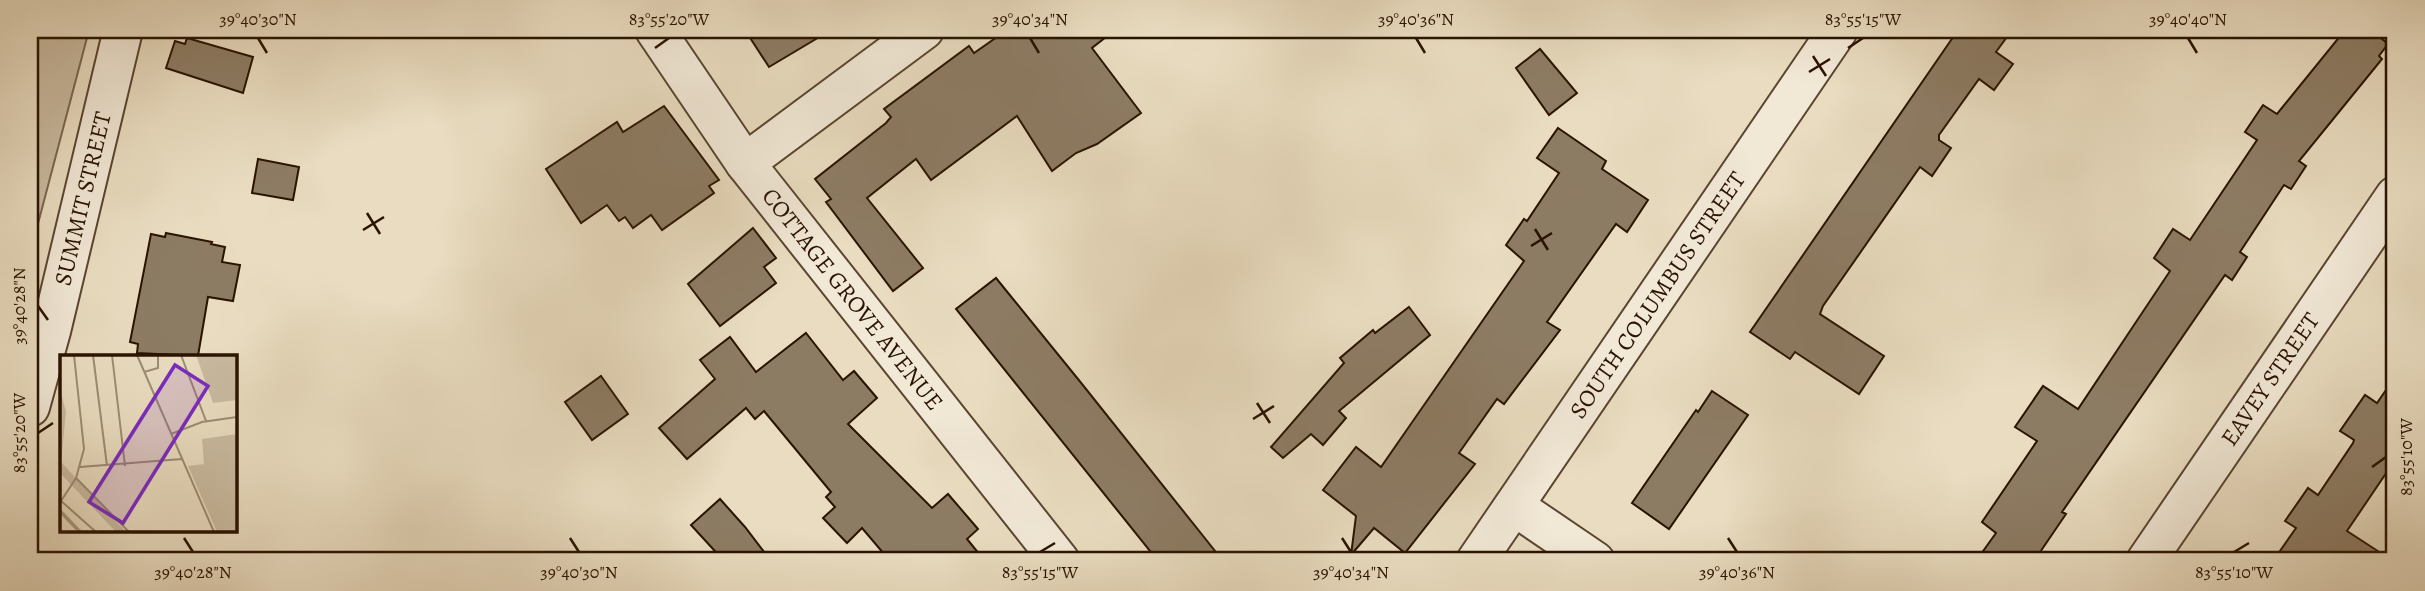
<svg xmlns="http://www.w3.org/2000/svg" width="2425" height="591" viewBox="0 0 2425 591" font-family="Alegreya,serif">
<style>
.green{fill:#c9baa0;stroke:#7a6650;stroke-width:2}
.building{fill:#8d7c64;stroke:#2a1301;stroke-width:2}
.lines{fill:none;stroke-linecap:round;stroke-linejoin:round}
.minor-casing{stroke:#5a4531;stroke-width:42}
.path{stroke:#2a1301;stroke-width:4.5;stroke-dasharray:5 3.5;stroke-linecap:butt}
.minor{stroke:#f1e8d6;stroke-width:38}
.ticks{fill:none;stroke:#2a1301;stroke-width:2.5}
.labels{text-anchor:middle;stroke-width:5;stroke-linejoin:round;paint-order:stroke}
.street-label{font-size:24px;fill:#2a1301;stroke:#f1e8d6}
.inset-river{fill:none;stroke:#a8987f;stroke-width:3.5}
.inset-road{fill:none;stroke:#9d8c74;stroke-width:2}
.view{fill:#7b2cbf;fill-opacity:0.15;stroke:#7b2cbf;stroke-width:3.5}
.inset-edge{fill:none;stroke:#2a1301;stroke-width:3.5}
.neatline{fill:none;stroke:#2a1301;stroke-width:2.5}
.ticks-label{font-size:18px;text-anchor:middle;fill:#2a1301}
</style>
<rect width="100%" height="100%" fill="#e9dcc0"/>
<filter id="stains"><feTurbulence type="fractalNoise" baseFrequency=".00286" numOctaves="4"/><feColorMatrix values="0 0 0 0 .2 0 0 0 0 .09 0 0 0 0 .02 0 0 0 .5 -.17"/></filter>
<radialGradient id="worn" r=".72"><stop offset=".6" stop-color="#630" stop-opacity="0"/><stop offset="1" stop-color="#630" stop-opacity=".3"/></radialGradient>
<path class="green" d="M30,30H89L30,254Z"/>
<g class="building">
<path d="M745,30H831L769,67Z"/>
<path d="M1007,30H1115L1092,48L1141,113L1097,144L1076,153L1052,171L1017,116L931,180L916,159L867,198L923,268L893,291L826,202L831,199L815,179L886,123L891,117L884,109L969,46L974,53Z"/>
<path d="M1958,30H2012L1996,52L2013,64L1994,90L1979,79L1939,135V140L1951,148L1932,176L1920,167L1823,306L1820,314L1884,356L1859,394L1795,352L1790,359L1750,332Z"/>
<path d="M2345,30H2371L2388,44L2379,56L2382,59L2299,161L2306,166L2291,189L2284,185L2240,252L2247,257L2232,280L2225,275L2062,512L2066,514L2034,561H1976L1996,533L1982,522L2037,441L2015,427L2043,386L2078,409L2170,271L2154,258L2173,229L2190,240L2257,140L2245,132L2263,105L2277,114Z"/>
<path d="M187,38L253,57L243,93L166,68L175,41L185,44Z"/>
<path d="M1540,49L1577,93L1549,115L1516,68Z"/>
<path d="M664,106L719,180L709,186L714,193L662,230L651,215L633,228L625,217L619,221L607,205L581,223L546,169L617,122L623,132Z"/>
<path d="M1558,128L1606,161L1602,169L1648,200L1627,232L1616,224L1547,322L1560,330L1504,404L1497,399L1459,453L1475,464L1405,553L1374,528L1351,555L1356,516L1323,490L1356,447L1381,467L1524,261L1506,245L1524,219L1527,221L1559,173L1537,158Z"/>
<path d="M258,159L299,167L293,200L252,193Z"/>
<path d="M753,228L776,258L764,267L776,283L720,326L688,284Z"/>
<path d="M166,233L212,242L211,244L225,247L222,262L240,265L233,301L208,297L198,356L137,353L138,344L130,342L151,234L165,237Z"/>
<path d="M996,278L1082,384L1223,561H1158L956,309Z"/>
<path d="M1409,307L1430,335L1339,411L1346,418L1323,445L1311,434L1283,458L1271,447L1344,363L1340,358L1373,330L1375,333Z"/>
<path d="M806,333L843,380L854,371L877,398L848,424L932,508L948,494L978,529L967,539L985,561H890L862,528L847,543L823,518L835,507L826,497L831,492L764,411L755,419L746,408L687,459L659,428L715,379L700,360L730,337L756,372Z"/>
<path d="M601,376L628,414L592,440L565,402Z"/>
<path d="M2395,377V460L2347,531L2393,561H2273L2296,528L2285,521L2308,488L2318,495L2353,443L2354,440L2340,431L2365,395L2377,403Z"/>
<path d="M1712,391L1748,415L1669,529L1632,503L1696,410L1698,412Z"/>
<path d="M720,499L745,527L771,561H724L691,525Z"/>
</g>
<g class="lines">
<defs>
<g id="minor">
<path id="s1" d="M655,30L745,163L1060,561"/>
<path d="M745,163L924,30"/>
<path id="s2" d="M30,407L51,331L123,30"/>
<path d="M1514,506L1595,561"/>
<path id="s3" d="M1476,561L1838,30"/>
<path id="s4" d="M2146,561L2395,196"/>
</g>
</defs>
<use href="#minor" class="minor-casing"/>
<path class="path" d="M30,41L33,30"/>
<use href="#minor" class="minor"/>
</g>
<path class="ticks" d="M258,38L267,53M1030,38L1039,53M1416,38L1425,53M2188,38L2197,53M655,48L669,38M1848,48L1863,38M1813,56L1826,76M1809,72L1830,59M367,213L380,234M1535,229L1548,250M363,230L384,217M1531,246L1552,233M38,306L48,320M1257,403L1270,423M1253,419L1274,406M38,433L53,423M2372,467L2386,457M184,538L193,552M570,538L579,552M1342,538L1351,552M1728,538L1737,552M1040,552L1055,543M2234,552L2249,543"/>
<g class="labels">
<g class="street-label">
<text dy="8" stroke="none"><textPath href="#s2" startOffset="215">SUMMIT STREET</textPath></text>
<text dy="8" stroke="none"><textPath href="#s3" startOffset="322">SOUTH COLUMBUS STREET</textPath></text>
<text dy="8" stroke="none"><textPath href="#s1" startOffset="334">COTTAGE GROVE AVENUE</textPath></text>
<text dy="8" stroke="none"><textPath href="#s4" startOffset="220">EAVEY STREET</textPath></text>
</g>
</g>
<g transform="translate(60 355)">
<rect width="177" height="177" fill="#e9dcc0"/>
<path d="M136,0H177V45L153,48ZM0,34L6,57L1,107L66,177H56L0,118ZM177,79V177H157L128,111L144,109L142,84Z" fill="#c9baa0"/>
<path class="inset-river" d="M0,156L20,177"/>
<path class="inset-road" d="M33,0L47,111M52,0L65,111M77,0L154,177M121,0L146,66M84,17L98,13V0M111,79L142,67L177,62M20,112L122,104M16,123L69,177M0,145L36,177M1,146L16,123L24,94L14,0"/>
<path class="view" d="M115,10L148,31L63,168L29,147Z"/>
<rect width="177" height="177" class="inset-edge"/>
</g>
<rect width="2425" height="591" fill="none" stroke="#e9dcc0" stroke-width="77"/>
<rect x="38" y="38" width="2348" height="514" class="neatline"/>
<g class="ticks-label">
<text x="258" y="25">39°40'30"N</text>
<text x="669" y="25">83°55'20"W</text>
<text x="1030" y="25">39°40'34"N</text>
<text x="1416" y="25">39°40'36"N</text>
<text x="1863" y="25">83°55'15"W</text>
<text x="2188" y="25">39°40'40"N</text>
<text transform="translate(19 306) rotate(-90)" y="6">39°40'28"N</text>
<text transform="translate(19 433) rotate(-90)" y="6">83°55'20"W</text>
<text transform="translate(2406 457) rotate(-90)" y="6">83°55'10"W</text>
<text x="193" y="578">39°40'28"N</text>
<text x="579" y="578">39°40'30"N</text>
<text x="1040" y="578">83°55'15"W</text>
<text x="1351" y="578">39°40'34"N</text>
<text x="1737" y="578">39°40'36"N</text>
<text x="2234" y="578">83°55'10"W</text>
</g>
<rect width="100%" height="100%" filter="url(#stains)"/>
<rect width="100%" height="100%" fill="url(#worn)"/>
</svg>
